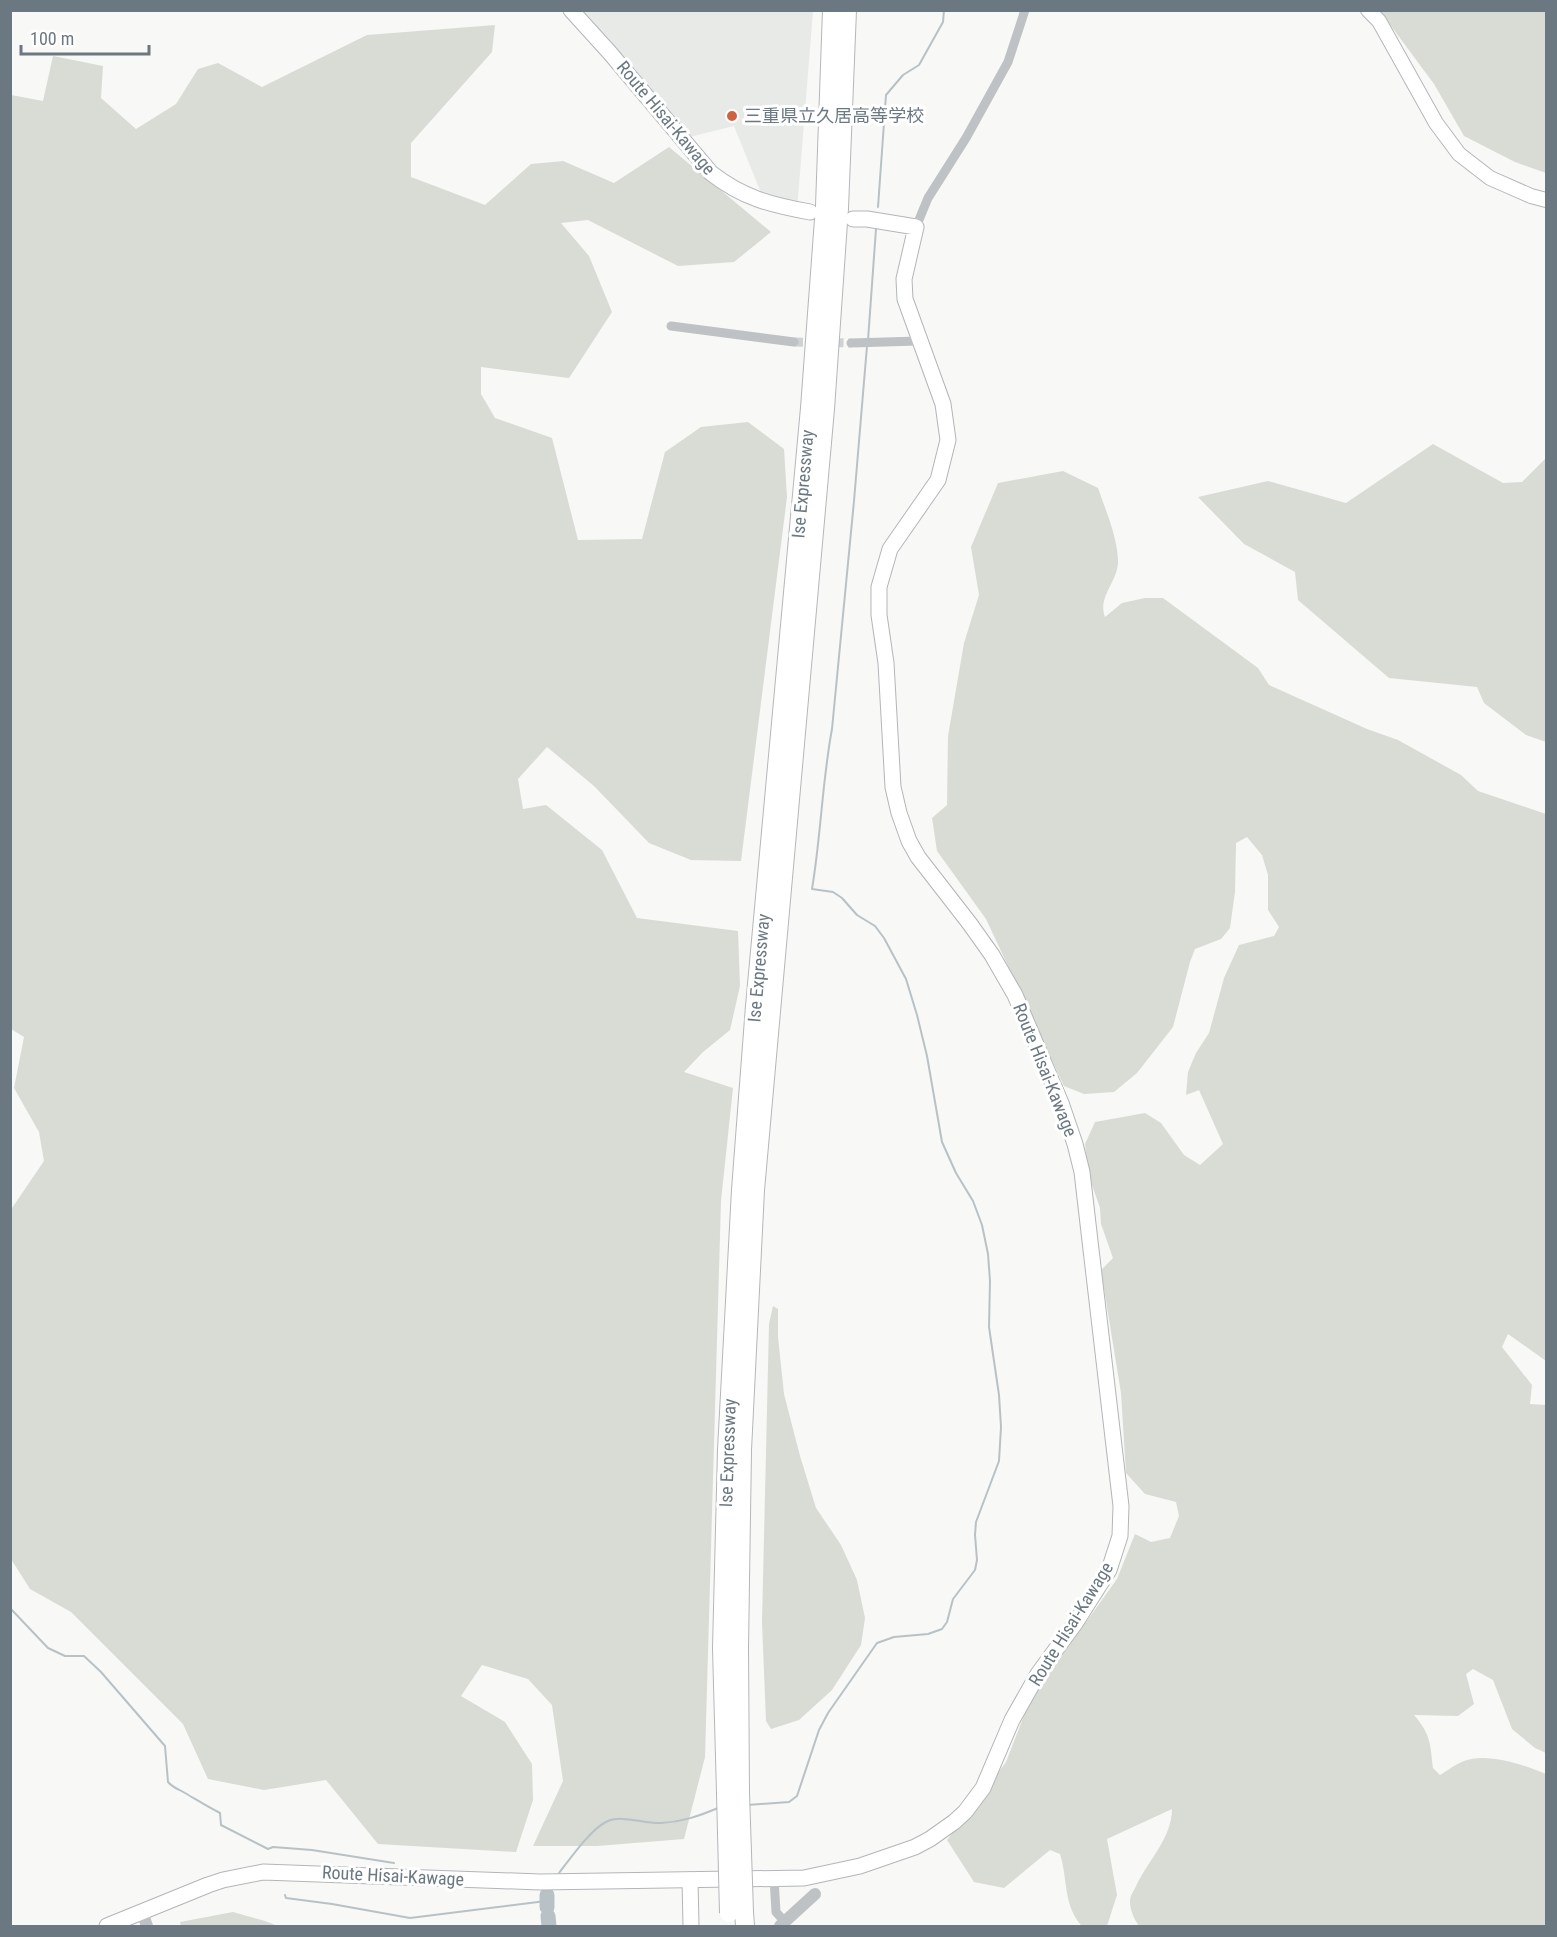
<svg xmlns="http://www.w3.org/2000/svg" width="1557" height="1937" viewBox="0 0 1557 1937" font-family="'Roboto Condensed','Noto Sans JP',sans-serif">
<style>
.built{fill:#e8eae8}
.green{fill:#d8dcd5}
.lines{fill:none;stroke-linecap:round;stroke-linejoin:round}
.stream{stroke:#b8c2c6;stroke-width:2}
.river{stroke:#b8c2c6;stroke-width:15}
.minor-tunnel{stroke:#ced2d3;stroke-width:9;stroke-dasharray:9 4.5;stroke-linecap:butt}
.secondary-casing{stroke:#b3b7bb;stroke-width:16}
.primary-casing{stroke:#b2b6b9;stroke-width:17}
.motorway-casing{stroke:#b4b7ba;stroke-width:20}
.minor{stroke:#bec2c4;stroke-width:9}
.tertiary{stroke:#bec2c4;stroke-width:12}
.secondary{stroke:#fff;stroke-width:14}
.primary{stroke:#fff;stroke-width:15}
.motorway{stroke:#fff;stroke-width:18}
.motorway-bridge-casing{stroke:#b4b7ba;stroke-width:20;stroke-linecap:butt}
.motorway-bridge{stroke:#fff;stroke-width:18}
.poi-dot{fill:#cd6441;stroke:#fff;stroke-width:2}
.labels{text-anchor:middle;stroke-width:6;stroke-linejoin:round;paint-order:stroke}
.poi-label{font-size:18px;fill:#6b7882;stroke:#fff;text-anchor:start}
.street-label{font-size:18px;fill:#6b7882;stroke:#fff}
</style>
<rect width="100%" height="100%" fill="#f8f8f6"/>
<path class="built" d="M570,11H813L797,210L761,193L734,126L682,139Z"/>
<g class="green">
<path d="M1380,11H1546V173L1515,162L1464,136L1434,84Z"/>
<path d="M495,25L492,52L411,143V177L485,205L531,164L563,161L614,183L669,147L771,232L734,262L678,266L588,220L561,223L589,256L612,312L569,378L481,367V394L495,418L552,438L578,540L642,539L665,452L701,427L748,422L784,449L787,497L741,861L691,860L649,843L594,786L547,747L518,779L523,809L546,805L602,850L637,918L738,931L740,986L730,1030L703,1052L684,1072L733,1088L721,1201L705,1757L684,1839L597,1846H533L563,1781L552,1705L528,1679L482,1665L461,1696L505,1722L532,1764L533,1800L516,1852L378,1844L326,1780L264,1790L208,1779L183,1724L71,1612L30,1589L11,1559L10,1211L44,1161L39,1132L14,1088L24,1037L11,1029V95L43,101L53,56L103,66L101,98L136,129L176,104L198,69L218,63L262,87L367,35Z"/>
<path d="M1433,444L1503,483L1522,482L1546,458V742L1526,735L1484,703L1477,687L1389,678L1298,600L1295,572L1244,544L1198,497L1268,481L1346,503Z"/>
<path d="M1063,471L1098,488C1106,511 1117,536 1118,560C1119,581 1097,596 1105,617L1122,603L1145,598H1163L1258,668L1269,685L1367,729L1398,740L1461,775L1478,791L1546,814V1361L1508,1334L1502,1347L1532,1385L1530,1404L1546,1405V1753L1535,1748L1512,1729L1493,1680L1473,1669L1466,1674L1474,1704L1458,1716L1414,1715C1431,1735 1430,1743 1433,1768L1440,1775C1448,1770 1456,1764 1464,1761C1487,1752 1525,1765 1546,1774V1926H1139C1134,1919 1130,1910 1130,1901C1130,1895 1135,1889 1137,1884C1149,1860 1172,1837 1172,1809L1107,1839L1117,1895L1107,1926H1082C1063,1906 1068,1879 1060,1854L1050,1850L1004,1888L974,1882L947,1840L1006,1762L1030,1700L1117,1579L1135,1534L1151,1542L1170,1538L1179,1516L1176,1502L1145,1494L1126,1473L1121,1393L1101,1270L1113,1258L1101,1224L1100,1208L1088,1173L1085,1144L1095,1122L1145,1113L1161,1123L1184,1155L1200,1165L1223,1144L1199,1090L1186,1095L1188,1072L1196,1053L1209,1033L1224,978L1239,945L1274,936L1279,927L1268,910V875L1262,855L1247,837L1236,843L1235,892L1230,928L1221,939L1195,949L1190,962L1173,1027L1137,1073L1114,1092L1084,1094L1064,1086L986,919L937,851L932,818L947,805L948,736L964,643L979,595L971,547L998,483Z"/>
<path d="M773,1306L778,1309V1337L784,1394L800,1456L816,1508L841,1545L857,1580L865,1618L861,1645L832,1690L799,1720L771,1729L766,1721L762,1622L769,1324Z"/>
<path d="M233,1912L265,1921L278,1926H181L180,1922Z"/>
</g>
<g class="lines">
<g class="stream">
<path d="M878,207L886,95L903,75L919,65L943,22L944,10"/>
<path d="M868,340L876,229"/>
<path d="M10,1608L48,1648L65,1656H84L101,1672L165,1746L168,1782C173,1788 179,1789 185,1793C197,1800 208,1807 220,1813L221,1825L268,1849L273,1847L312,1850L394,1863"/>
<path d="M747,1805L789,1802L797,1796L819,1730L828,1713L877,1643L894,1637L928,1634L942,1629L947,1622L953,1599L975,1570L977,1560L975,1535L976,1522L999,1461L1001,1427L999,1395L989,1327L990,1281L988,1254L982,1225L973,1201L956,1173L942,1142L927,1056L917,1015L906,979L884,938L875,926L857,915L842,898L833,892L812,889C821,836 822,782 832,729L854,501L867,346"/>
<path d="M559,1873C570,1859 590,1830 606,1822C621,1814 644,1824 661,1823C682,1822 699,1816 718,1808"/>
<path d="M285,1895L286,1898L332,1904L410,1918L546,1901"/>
</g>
<g class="river">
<path d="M547,1907V1895"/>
<path d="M548,1916L549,1926"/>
</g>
<path class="minor-tunnel" d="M794,342L851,343"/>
<defs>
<path id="secondary" d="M1368,10L1379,21L1436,123L1459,154L1490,178L1531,196L1546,200"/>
<g id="primary">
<path d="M571,10L610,53L711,173C743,198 771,205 810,212"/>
<path d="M690,1880L691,1926"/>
<path d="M107,1926L208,1885L223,1880L263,1872L540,1882L804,1878L860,1866L915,1847L930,1839L954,1822L965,1812L983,1788L1012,1720L1038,1674L1076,1622L1109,1570L1120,1536L1121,1506L1090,1241L1082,1172L1075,1144L1061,1103L1015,995L992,955L970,924L918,857L909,841L899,813L893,787L886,663L879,615V587L890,549L938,480L948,440L943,404L905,299L904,279L916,227L867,219H853"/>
</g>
<g id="motorway">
<path d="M726,1793L722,1648L727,1450L741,1190L755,1006L810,408L825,206L832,10"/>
<path d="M740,1793L739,1647L742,1450L755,1190L825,409L839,208L847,10"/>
<path d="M744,1912L745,1926"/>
</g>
</defs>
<use href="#secondary" class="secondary-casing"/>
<use href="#primary" class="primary-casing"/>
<use href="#motorway" class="motorway-casing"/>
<g class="minor">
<path d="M916,227L928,198L966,138L1008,62L1025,10"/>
<path d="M671,326L794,342"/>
<path d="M851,343L919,341"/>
<path d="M774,1878L776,1912L785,1922"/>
</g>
<g class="tertiary">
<path d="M142,1912L147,1926"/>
<path d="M780,1926L815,1894"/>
</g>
<use href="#secondary" class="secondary"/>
<use href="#primary" class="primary"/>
<use href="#motorway" class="motorway"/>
<defs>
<g id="motorway-bridge">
<path d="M726,1793L729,1913"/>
<path d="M740,1793L744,1912"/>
</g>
</defs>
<use href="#motorway-bridge" class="motorway-bridge-casing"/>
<use href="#motorway-bridge" class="motorway-bridge"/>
</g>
<circle class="poi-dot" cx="732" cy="116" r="6"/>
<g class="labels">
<g class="poi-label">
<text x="744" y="122">三重県立久居高等学校</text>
</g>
<g class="street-label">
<text transform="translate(666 118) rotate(50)" y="6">Route Hisai-Kawage</text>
<text transform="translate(803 484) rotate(-85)" y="6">Ise Expressway</text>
<text transform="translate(759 968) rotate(-85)" y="6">Ise Expressway</text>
<text transform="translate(1045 1070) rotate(68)" y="6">Route Hisai-Kawage</text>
<text transform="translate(728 1453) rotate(-88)" y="6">Ise Expressway</text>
<text transform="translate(1071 1624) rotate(-58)" y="6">Route Hisai-Kawage</text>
<text transform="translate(393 1876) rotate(3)" y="6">Route Hisai-Kawage</text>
</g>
</g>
<rect width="1557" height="1937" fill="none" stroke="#6b7882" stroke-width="24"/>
<path d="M21 45v9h128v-9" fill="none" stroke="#6b7882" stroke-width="3"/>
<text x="30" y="45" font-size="18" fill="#6b7882" stroke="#ffffff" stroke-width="4.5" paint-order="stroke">100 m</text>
</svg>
